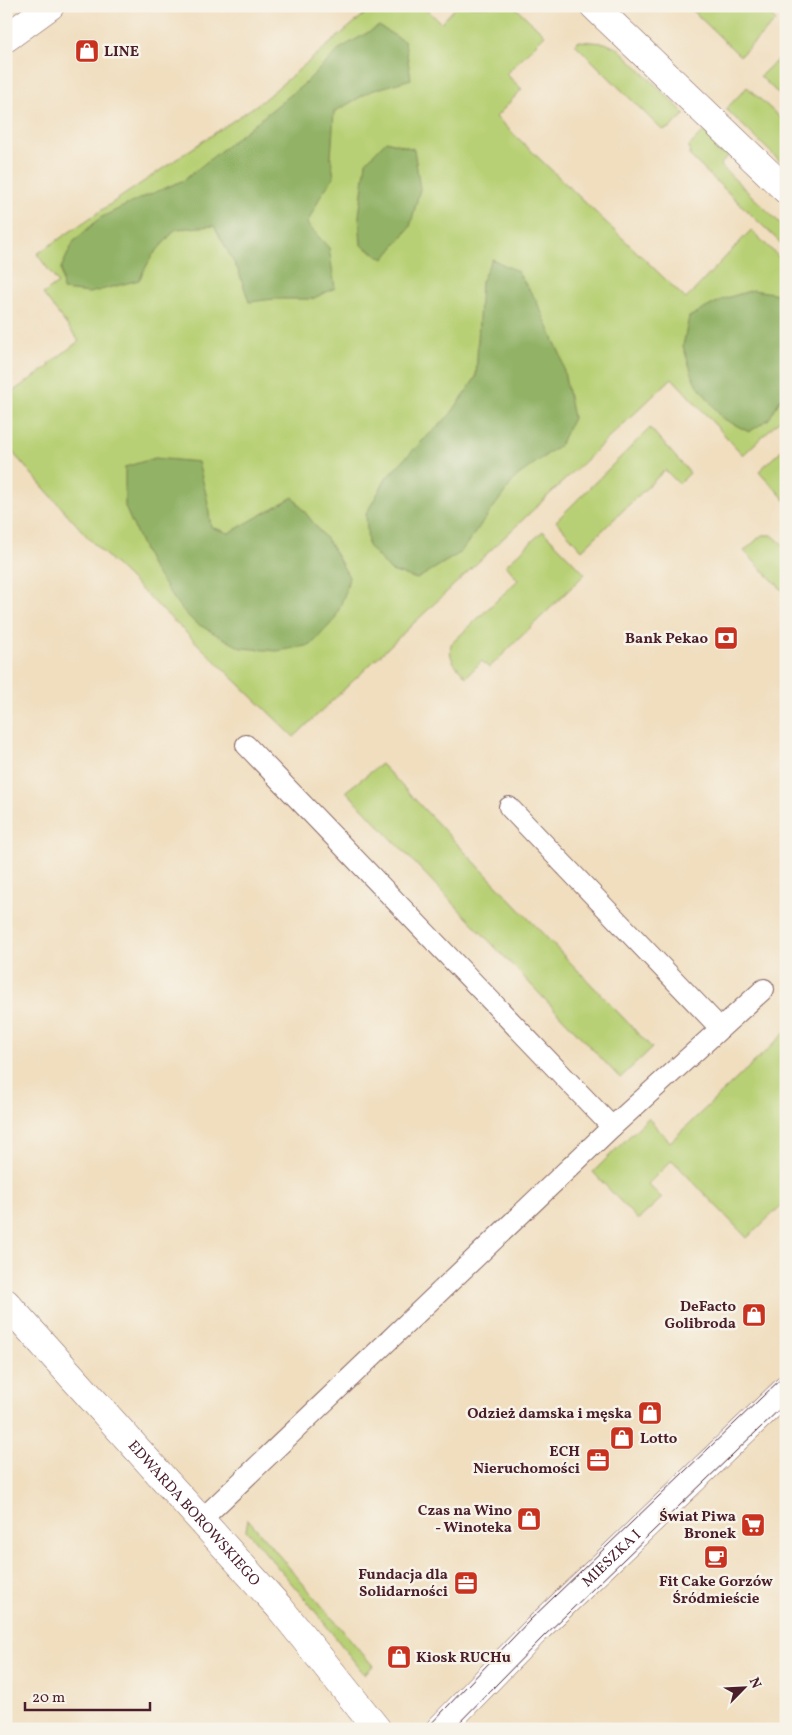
<svg xmlns="http://www.w3.org/2000/svg" width="792" height="1735" viewBox="0 0 792 1735" font-family="Vollkorn,serif">
<style>
.green{fill:#b8d074;stroke:#817850}
.forest{fill:#92b266;stroke:#6e6848}
.lines{fill:none;stroke-linecap:round;stroke-linejoin:round}
.lane-casing{stroke:#84625f;stroke-width:22}
.street-casing{stroke:#84625f;stroke-width:29}
.secondary-casing{stroke:#84625f;stroke-width:29}
.lane{stroke:#fff;stroke-width:20}
.street{stroke:#fff;stroke-width:28}
.secondary{stroke:#fff;stroke-width:28}
.tram{stroke:#4a1f2b;stroke-width:1}
.labels{text-anchor:middle;stroke-width:5;stroke-linejoin:round;paint-order:stroke}
.poi-label{font-size:15px;font-weight:bold;fill:#4a1f2b;stroke:#f7f3e8;text-anchor:end}
.street-label{font-size:15px;fill:#4a1f2b;stroke:#f7f3e8}
</style>
<rect width="100%" height="100%" fill="#f7f3e8"/>
<filter id="ink" filterUnits="userSpaceOnUse"><feTurbulence type="fractalNoise" baseFrequency=".02" numOctaves="2"/><feDisplacementMap in="SourceGraphic" scale="10" xChannelSelector="R" yChannelSelector="G"/><feConvolveMatrix kernelMatrix="1 2 1 2 8 2 1 2 1" color-interpolation-filters="sRGB"/></filter>
<filter id="wash" filterUnits="userSpaceOnUse"><feTurbulence type="fractalNoise" baseFrequency=".0096" numOctaves="4" result="noise"/><feDisplacementMap in="SourceGraphic" scale="20" xChannelSelector="R" yChannelSelector="G"/><feGaussianBlur stdDeviation="1.12" result="paint"/><feColorMatrix in="noise" values="0 0 0 0 0 0 0 0 0 0 0 0 0 0 0 0 0 1.4 0 .05"/><feComposite in="paint" operator="in"/></filter>
<g filter="url(#wash)">
<rect width="100%" height="100%" fill="#f0debf"/>
<g class="green">
<path d="M374,6H423L441,23L457,6H514L545,35L506,74L522,89L496,117L686,299L751,230L786,264V414L743,455L672,378L294,737L92,542L6,445V396L47,368L50,366L49,364L79,341L43,294L58,283L37,254L262,101Z"/>
<path d="M688,6H762L776,21L740,56Z"/>
<path d="M578,41L605,43L619,49L685,114L670,128L662,130L575,44Z"/>
<path d="M786,52V101L760,76Z"/>
<path d="M747,87L786,123V167L726,109Z"/>
<path d="M704,131L729,155L720,165L786,229V248L690,156L689,146Z"/>
<path d="M650,428L690,473L679,484L665,470L582,550L556,521Z"/>
<path d="M786,446V501L759,471Z"/>
<path d="M543,531L585,574L489,668L482,661L466,677C456,665 448,660 451,644L518,580L506,565Z"/>
<path d="M762,535H772L786,547V594L744,551Z"/>
<path d="M381,764L652,1048L620,1078L346,791Z"/>
<path d="M786,1032V1201L747,1238L672,1160L648,1184L662,1198L638,1220L593,1172L648,1118L670,1142Z"/>
<path d="M248,1519L373,1666L364,1674L311,1606L246,1530Z"/>
</g>
<g class="forest">
<path d="M379,26L405,42L411,79L371,91L334,112L331,158L334,177L321,195L307,224L329,248L335,288L312,299H274L249,302L239,272L214,226L176,229L152,256L139,280L89,293L63,290L61,268L74,241L100,218L139,199L184,180L303,85L341,48Z"/>
<path d="M386,141L414,149L420,189L410,227L384,259L361,245L359,216L366,162Z"/>
<path d="M492,259L517,271L536,300L561,356L573,418L560,445L516,477L460,553L417,579L391,571L368,546L366,514L387,477L419,444L450,415L476,377L481,282Z"/>
<path d="M753,290L779,294L786,301V390L769,419L749,432L722,418L694,380L683,346L689,317L723,299Z"/>
<path d="M155,458L198,462L207,498L211,527L229,533L293,497L330,544L349,577L346,591L335,619L311,645L277,651L241,648L194,622L179,606L151,566L125,507V467Z"/>
</g>
</g>
<g filter="url(#ink)">
<g class="lines">
<defs>
<g id="lane">
<path d="M246,745L612,1127"/>
<path d="M509,807L720,1028"/>
<path d="M201,1520L612,1127L764,989"/>
</g>
<g id="street">
<path d="M594,6L786,190"/>
<path id="s1" d="M6,1303L279,1607L377,1729"/>
<path id="s2" d="M440,1729L537,1629L786,1390"/>
</g>
<path id="secondary" d="M6,38L50,6"/>
</defs>
<use href="#lane" class="lane-casing"/>
<use href="#street" class="street-casing"/>
<use href="#secondary" class="secondary-casing"/>
<use href="#lane" class="lane"/>
<use href="#street" class="street"/>
<use href="#secondary" class="secondary"/>
<g class="tram">
<path d="M426,1729L530,1620L786,1374"/>
<path d="M453,1729L542,1638L786,1403"/>
</g>
</g>
</g>
<defs>
<symbol id="shop-square" viewBox="-11 -11 22 22"><rect x="-9" y="-9" width="18" height="18" rx="4" fill="#c8321e" stroke="#f7f3e8"/><path d="M-5-2.5h2.3a2.7 3.5 0 0 1 5.4 0H5L5.5 6h-11ZM-1.5-2.5h3a1.5 2.3 0 0 0-3 0Z" fill="#fff"/></symbol>
<symbol id="bank-square" viewBox="-11 -11 22 22"><rect x="-9" y="-9" width="18" height="18" rx="4" fill="#c8321e" stroke="#f7f3e8"/><path d="M-6-4H6V4H-6ZM0-2.3a2.3 2.3 0 1 0 0 4.6a2.3 2.3 0 1 0 0-4.6Z" fill="#fff"/></symbol>
<symbol id="office-square" viewBox="-11 -11 22 22"><rect x="-9" y="-9" width="18" height="18" rx="4" fill="#c8321e" stroke="#f7f3e8"/><path d="M-6-3h4V-5.5h4V-3h4V5H-6ZM-1-4.5V-3h2v-1.5ZM-6 0V1H6V0Z" fill="#fff"/></symbol>
<symbol id="supermarket-square" viewBox="-11 -11 22 22"><rect x="-9" y="-9" width="18" height="18" rx="4" fill="#c8321e" stroke="#f7f3e8"/><path d="M-6-5.5h2.5l.6 2H6L4.5 2H-2.5L-4.4-4H-6ZM-1.5 3.2a1.3 1.3 0 1 0 .1 0ZM3 3.2a1.3 1.3 0 1 0 .1 0Z" fill="#fff"/></symbol>
<symbol id="cafe-square" viewBox="-11 -11 22 22"><rect x="-9" y="-9" width="18" height="18" rx="4" fill="#c8321e" stroke="#f7f3e8"/><path d="M-5.5-4.5H6V0H3Q3 3.5 0 3.5H-2.5Q-5.5 3.5-5.5 0ZM3-3.2v2h1.7v-2ZM-6 4.5H4V6H-6Z" fill="#fff"/></symbol>
</defs>
<g fill-rule="evenodd">
<use href="#shop-square" x="73" y="37" width="28" height="28"/>
<use href="#bank-square" x="712" y="624" width="28" height="28"/>
<use href="#shop-square" x="740" y="1301" width="28" height="28"/>
<use href="#shop-square" x="636" y="1399" width="28" height="28"/>
<use href="#shop-square" x="608" y="1424" width="28" height="28"/>
<use href="#office-square" x="584" y="1446" width="28" height="28"/>
<use href="#shop-square" x="515" y="1505" width="28" height="28"/>
<use href="#supermarket-square" x="739" y="1511" width="28" height="28"/>
<use href="#cafe-square" x="702" y="1543" width="28" height="28"/>
<use href="#office-square" x="452" y="1569" width="28" height="28"/>
<use href="#shop-square" x="385" y="1643" width="28" height="28"/>
</g>
<g class="labels">
<g class="poi-label">
<text x="104" y="56" text-anchor="start">LINE</text>
<text x="708" y="643">Bank Pekao</text>
<text x="736" y="1311">DeFacto<tspan x="736" dy="17">Golibroda</tspan></text>
<text x="632" y="1418">Odzież damska i męska</text>
<text x="640" y="1443" text-anchor="start">Lotto</text>
<text x="580" y="1456">ECH<tspan x="580" dy="17">Nieruchomości</tspan></text>
<text x="512" y="1515">Czas na Wino<tspan x="512" dy="17">- Winoteka</tspan></text>
<text x="736" y="1521">Świat Piwa<tspan x="736" dy="17">Bronek</tspan></text>
<text x="448" y="1579">Fundacja dla<tspan x="448" dy="17">Solidarności</tspan></text>
<text x="716" y="1586" text-anchor="middle">Fit Cake Gorzów<tspan x="716" dy="17">Śródmieście</tspan></text>
<text x="416" y="1662" text-anchor="start">Kiosk RUCHu</text>
</g>
<g class="street-label">
<text dy="5" stroke="none"><textPath href="#s1" startOffset="282">EDWARDA BOROWSKIEGO</textPath></text>
<text dy="5" stroke="none"><textPath href="#s2" startOffset="242">MIESZKA I</textPath></text>
</g>
</g>
<rect width="792" height="1735" fill="none" stroke="#f7f3e8" stroke-width="25"/>
<g transform="translate(744 1688) rotate(66)" stroke="#f7f3e8" stroke-width="4" paint-order="stroke">
<path d="M0-4L9 19L0 12L-9 19Z" fill="#4a1f2b"/>
<text y="-8" font-size="14" font-weight="bold" text-anchor="middle" fill="#4a1f2b">N</text>
</g>
<path d="M25 1702v8h125v-8" fill="none" stroke="#4a1f2b" stroke-width="2.5"/>
<text x="32" y="1702" font-size="15" fill="#4a1f2b" stroke="#f7f3e8" stroke-width="4" paint-order="stroke">20 m</text>
</svg>
